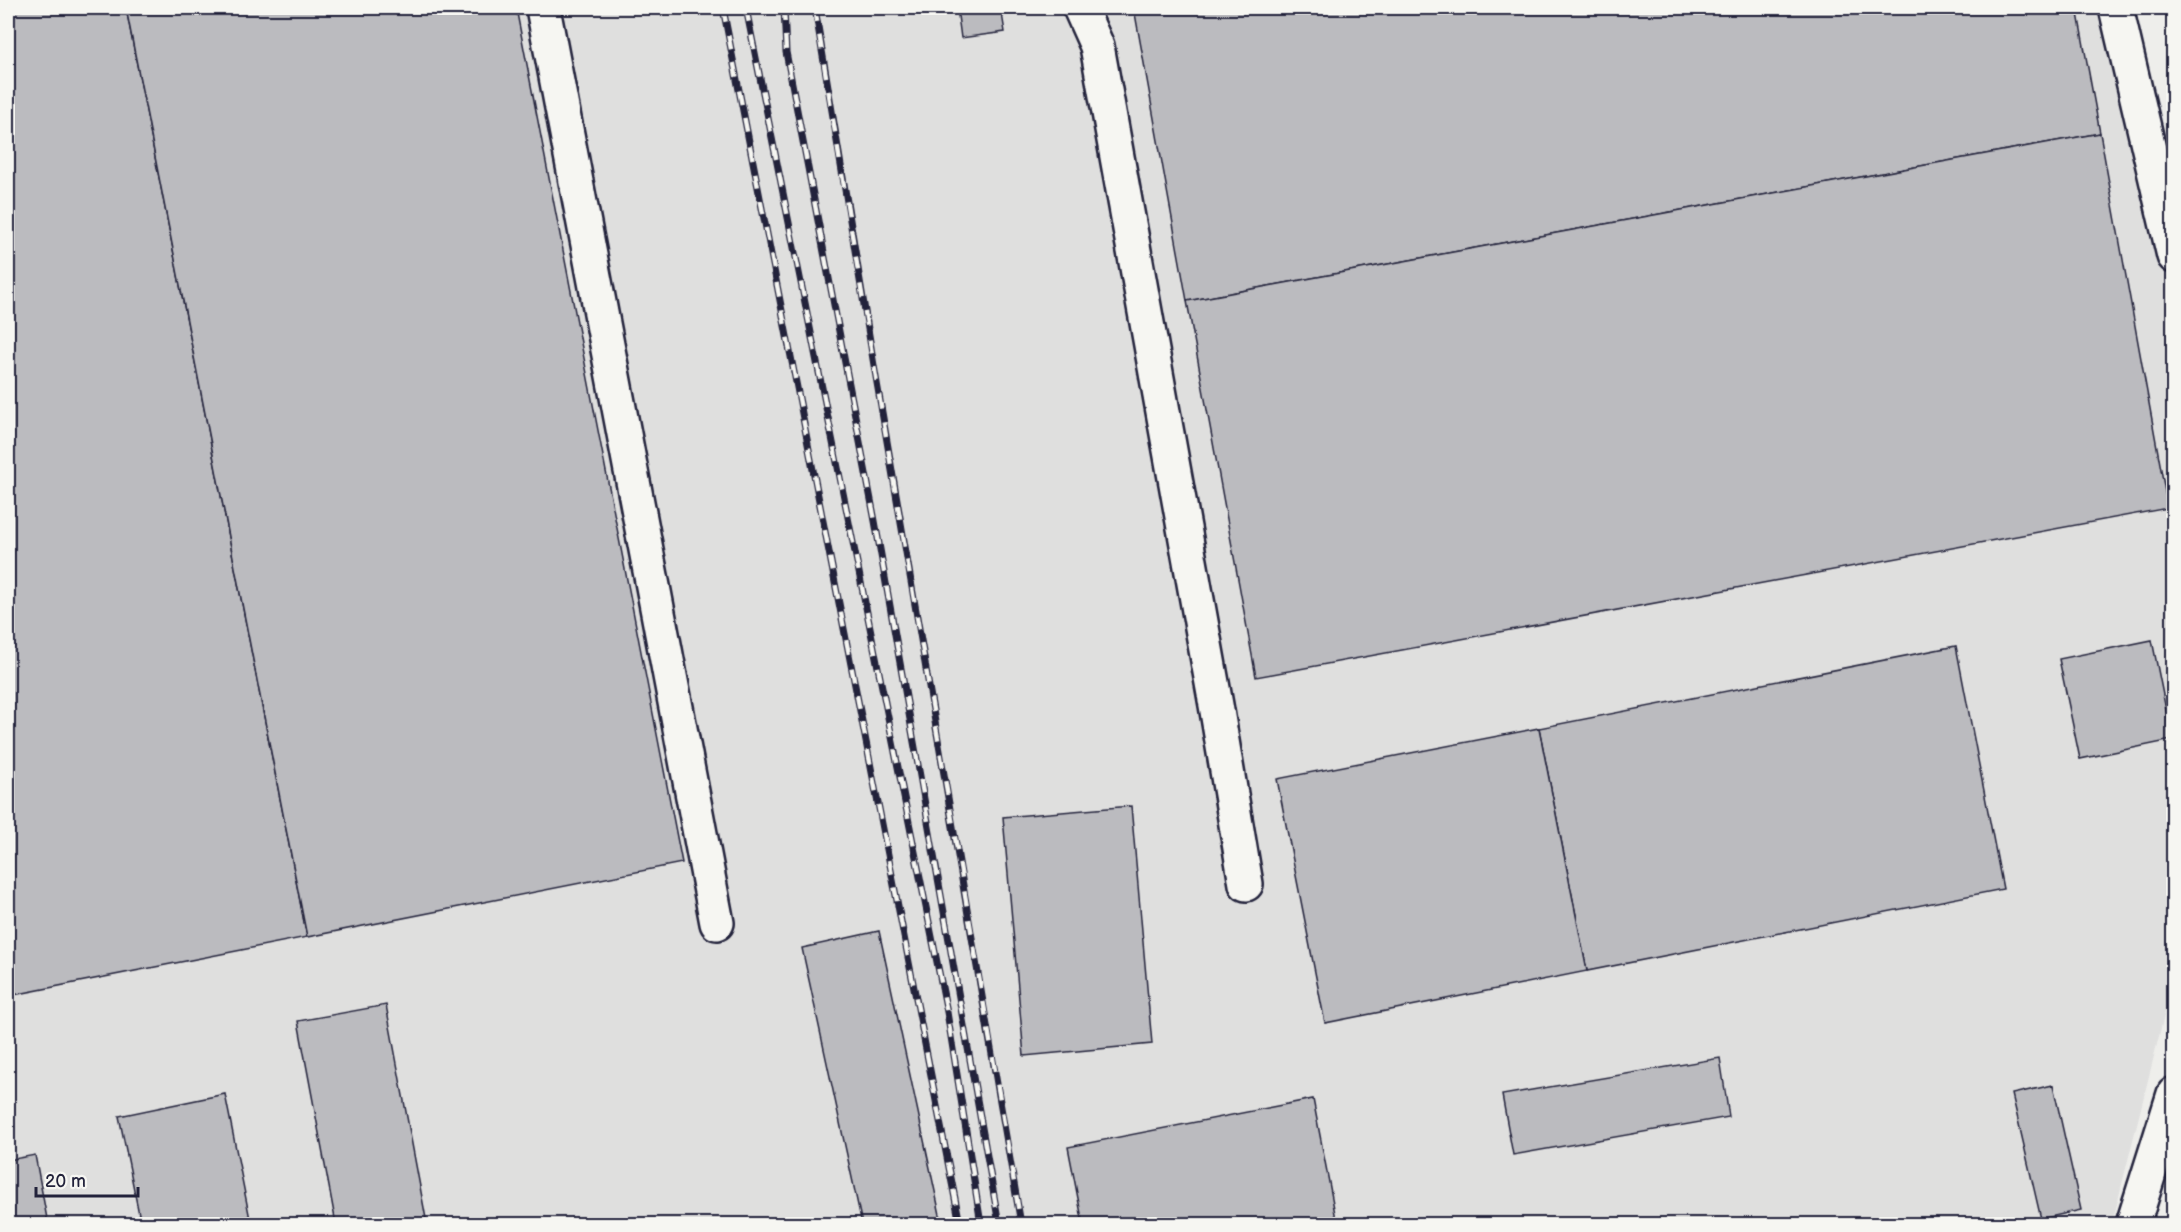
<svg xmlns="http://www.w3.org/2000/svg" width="2181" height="1232" viewBox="0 0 2181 1232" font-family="'Balsamiq Sans',sans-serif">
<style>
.built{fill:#dfdfde}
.building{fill:#bbbbbf;stroke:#22223b;stroke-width:1.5}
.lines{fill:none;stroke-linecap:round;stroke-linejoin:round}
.minor-casing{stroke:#22223b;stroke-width:38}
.minor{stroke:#f6f6f2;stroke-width:33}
.rail-casing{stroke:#22223b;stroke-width:7}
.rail{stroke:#f6f6f2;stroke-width:4.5;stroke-dasharray:14;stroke-linecap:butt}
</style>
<rect width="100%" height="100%" fill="#eeeeeb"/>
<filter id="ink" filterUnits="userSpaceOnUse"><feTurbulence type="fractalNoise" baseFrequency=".0167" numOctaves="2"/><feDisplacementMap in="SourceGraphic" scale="12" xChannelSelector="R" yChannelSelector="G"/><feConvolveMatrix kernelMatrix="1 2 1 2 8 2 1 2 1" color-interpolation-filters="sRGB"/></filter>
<g filter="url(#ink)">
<path class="built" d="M8,8H2133L2173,254L2174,976L2112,1224H8Z"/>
<g class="building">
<path d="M8,8H126L307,937L8,996Z"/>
<path d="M126,8H516L682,863L307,937Z"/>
<path d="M957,8H1001L1005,32L961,38Z"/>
<path d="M1134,8H2077L2100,133L1187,301Z"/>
<path d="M2100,133L2168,508L1256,677L1187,301Z"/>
<path d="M2152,640L2172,740L2080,759L2059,659Z"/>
<path d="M1956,646L2003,889L1587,971L1539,728Z"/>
<path d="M1539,728L1587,971L1325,1023L1277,779Z"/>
<path d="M1131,806L1152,1044L1024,1056L1003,817Z"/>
<path d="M879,931L942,1224H862L802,948Z"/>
<path d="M386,1005L427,1224H336L298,1021Z"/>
<path d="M1720,1058L1729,1117L1513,1155L1502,1095Z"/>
<path d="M2053,1085L2081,1210L2041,1219L2012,1094Z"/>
<path d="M225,1094L251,1224H141L119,1116Z"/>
<path d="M1313,1099L1337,1224H1083L1068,1147Z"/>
<path d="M35,1155L48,1224H8V1160Z"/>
</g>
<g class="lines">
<defs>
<g id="minor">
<path d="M543,8L717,923"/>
<path d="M1080,8L1097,46L1216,705L1246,884"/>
<path d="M2116,8L2174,256"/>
<path d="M2133,1224L2174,1094"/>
</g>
</defs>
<use href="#minor" class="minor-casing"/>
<use href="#minor" class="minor"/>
<defs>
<g id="rail">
<path d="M723,8L960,1224"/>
<path d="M746,8L947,1012L981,1224"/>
<path d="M784,8L786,52L875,521L999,1224"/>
<path d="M815,8C880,414 953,819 1021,1224"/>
</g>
</defs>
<use href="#rail" class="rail-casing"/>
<use href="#rail" class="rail"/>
</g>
</g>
<rect width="2181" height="1232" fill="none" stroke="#f6f6f2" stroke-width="30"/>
<rect x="15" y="15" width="2151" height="1202" fill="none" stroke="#22223b" stroke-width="2" filter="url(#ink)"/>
<path d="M36 1187v9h102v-9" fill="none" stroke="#22223b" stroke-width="3"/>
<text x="45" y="1187" font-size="18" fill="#22223b" stroke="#f6f6f2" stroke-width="4.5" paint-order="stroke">20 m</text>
</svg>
